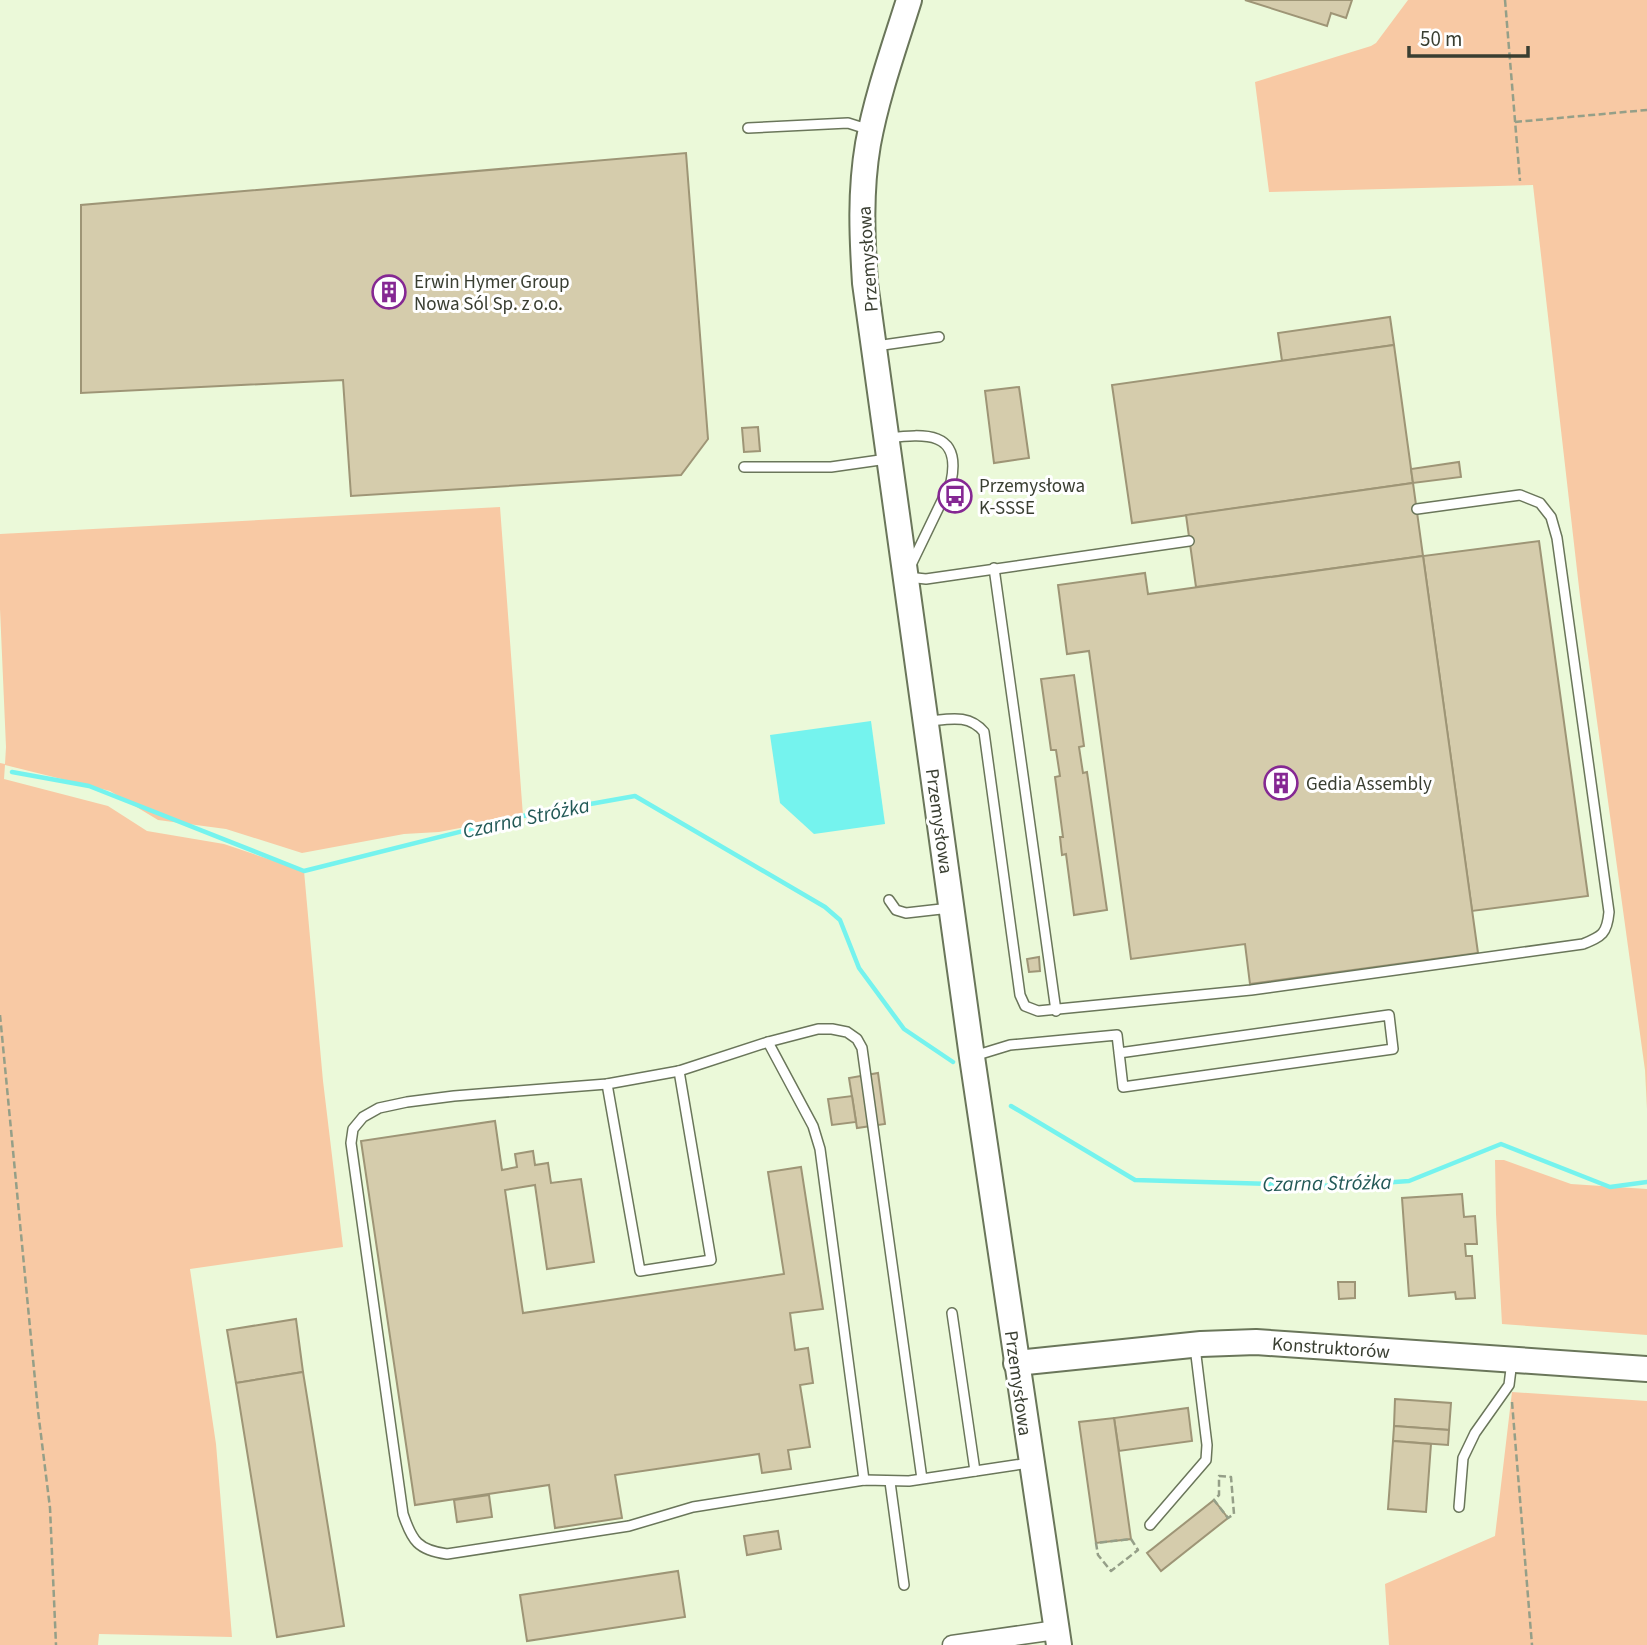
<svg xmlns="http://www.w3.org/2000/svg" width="1647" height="1645" viewBox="0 0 1647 1645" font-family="'Source Sans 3',sans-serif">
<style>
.green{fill:#f8c9a4}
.water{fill:#75f3ee}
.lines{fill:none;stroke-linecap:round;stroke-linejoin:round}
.stream{stroke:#75f3ee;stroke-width:4.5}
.building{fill:#d5ccac;stroke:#9e9576;stroke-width:2}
.lane-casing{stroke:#6a765a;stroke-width:12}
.street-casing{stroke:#6a765a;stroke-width:21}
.secondary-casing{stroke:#6a765a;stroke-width:28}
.path{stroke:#959f88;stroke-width:2.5;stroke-dasharray:7 3.5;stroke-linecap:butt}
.lane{stroke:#fff;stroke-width:9}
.street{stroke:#fff;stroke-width:18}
.secondary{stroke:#fff;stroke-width:24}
.labels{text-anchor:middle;stroke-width:6;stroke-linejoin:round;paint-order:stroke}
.street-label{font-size:19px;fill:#393e31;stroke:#fff}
.poi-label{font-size:19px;fill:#393e31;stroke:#fff;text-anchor:start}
.water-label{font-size:21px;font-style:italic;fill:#235957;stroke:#fff}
</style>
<rect width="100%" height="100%" fill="#ebf9d9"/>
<g class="green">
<path d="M1408,0H1647V1109L1645,1070L1581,605L1533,185L1269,192L1255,82L1371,46L1376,43Z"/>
<path d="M500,507L523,816L439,832L404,834L302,853L226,829L158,820L110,791L5,765L4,779L108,806L147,831L224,844L304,871L323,1081L343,1247L190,1269L216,1444L232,1637L99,1634L98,1645H0V763L5,764L6,747L0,609V534Z"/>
<path d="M1495,1160H1504L1571,1184L1647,1189V1335L1502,1324L1496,1214Z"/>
<path d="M1512,1392L1647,1401V1645H1389L1385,1584L1495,1536Z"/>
</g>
<path class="water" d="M871,721L885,824L814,834L780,803L770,735Z"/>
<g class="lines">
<g class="stream">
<path d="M12,772L89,786L304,871L523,816L635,796L825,907L840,920L859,968L904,1029L953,1062"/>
<path d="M1011,1106L1135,1180L1338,1186L1409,1181L1501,1144L1610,1187L1647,1182"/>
</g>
</g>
<g class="building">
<path d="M1245,0H1352L1346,18L1331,13L1327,26Z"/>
<path d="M686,153L708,439L681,475L351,496L343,380L81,393V205Z"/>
<path d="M1390,317L1394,345L1282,361L1278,333Z"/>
<path d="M1394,345L1413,483L1132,523L1112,385Z"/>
<path d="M1019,387L1029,458L994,463L985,391Z"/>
<path d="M758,427L760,451L744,452L742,428Z"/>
<path d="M1459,462L1461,477L1413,483L1411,469Z"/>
<path d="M1413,483L1423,556L1196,587L1186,515Z"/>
<path d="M1539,541L1588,896L1472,911L1423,556Z"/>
<path d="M1423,556L1478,953L1250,984L1245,944L1131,959L1089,651L1067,654L1058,585L1145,573L1148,594Z"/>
<path d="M1074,675L1084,746L1079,747L1083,773L1087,772L1107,910L1074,915L1066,854L1062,855L1060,837H1063L1055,777L1060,776L1056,750H1051L1041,679Z"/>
<path d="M1039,957L1040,971L1029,972L1027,959Z"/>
<path d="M878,1073L885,1124L857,1128L849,1078Z"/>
<path d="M852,1096L856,1122L832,1125L828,1099Z"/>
<path d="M495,1121L502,1170L517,1167L515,1154L533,1151L535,1165L548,1163L551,1183L581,1179L594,1262L547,1269L535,1185L505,1190L523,1313L784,1274L768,1172L801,1167L823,1309L790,1313L795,1350L808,1348L813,1383L800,1385L810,1447L788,1450L791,1469L762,1473L759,1454L615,1475L622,1518L555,1528L549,1485L415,1505L361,1141Z"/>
<path d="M1462,1194L1464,1217L1475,1216L1477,1244H1465L1466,1256H1472L1475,1298L1456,1299L1455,1292L1409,1296L1402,1198Z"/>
<path d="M1338,1282H1355V1298L1339,1299Z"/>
<path d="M296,1319L303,1372L236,1383L227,1330Z"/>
<path d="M303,1372L344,1626L277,1637L236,1383Z"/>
<path d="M1395,1399L1451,1403L1449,1430L1394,1426Z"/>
<path d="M1188,1408L1192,1441L1119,1451L1114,1418Z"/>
<path d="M1114,1418L1131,1539L1096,1543L1079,1422Z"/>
<path d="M1394,1426L1449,1430L1448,1445L1393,1441Z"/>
<path d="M1393,1441L1431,1444L1426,1512L1388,1509Z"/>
<path d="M489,1495L492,1517L457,1522L454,1500Z"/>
<path d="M1214,1500L1228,1518L1161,1571L1147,1553Z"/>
<path d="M778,1531L781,1549L747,1555L744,1536Z"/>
<path d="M678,1571L685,1617L527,1641L520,1595Z"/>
</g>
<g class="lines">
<defs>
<g id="lane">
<path d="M748,128L848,123L870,130"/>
<path d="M876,346L939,337"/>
<path d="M888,438C924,434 962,430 951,482L911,565"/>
<path d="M744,467H831L887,459"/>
<path d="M994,568L1056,1011"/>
<path d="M907,577L926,579L1189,541"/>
<path d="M929,721C950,719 969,714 984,732L1020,995L1025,1006L1038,1011L1251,990L1583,944C1602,936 1607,934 1609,912L1557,538L1551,517L1540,503L1520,495L1417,509"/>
<path d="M889,900L896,910L906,913L950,908"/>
<path d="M768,1042L813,1126L820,1149L864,1480"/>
<path d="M974,1056L1010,1045L1117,1035L1123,1087L1393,1049L1389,1015L1119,1053"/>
<path d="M607,1084L640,1271L711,1260L679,1071"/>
<path d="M952,1313L975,1471"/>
<path d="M922,1479L862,1048L857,1039L847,1032L832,1029H818L768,1042L679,1071L607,1084L454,1096L407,1102L379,1108L363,1117L353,1129L351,1143L403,1514C412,1541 418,1550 447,1554L629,1526L693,1507L864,1480L909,1481L1029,1463"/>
<path d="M890,1482L904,1585"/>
<path d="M1459,1507L1463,1458L1475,1433L1509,1385L1512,1361"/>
<path d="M1150,1525L1206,1460L1207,1445L1195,1347"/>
</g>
<path id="street" d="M952,1645L1056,1630"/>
<g id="secondary">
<path d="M909,0C894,48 877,95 868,144C860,191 862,237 865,283L972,1057L1059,1645"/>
<path d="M1016,1363L1201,1344L1256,1342L1647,1369"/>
</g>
</defs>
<use href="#lane" class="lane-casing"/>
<use href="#street" class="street-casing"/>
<use href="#secondary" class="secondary-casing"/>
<g class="path">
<path d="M1505,0L1520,181"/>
<path d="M1515,122L1647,110"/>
<path d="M0,1015L38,1411L50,1508L56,1645"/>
<path d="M1512,1402L1532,1645"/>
<path d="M1219,1476L1231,1477L1234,1514L1228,1518L1214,1500L1219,1495Z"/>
<path d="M1131,1539L1138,1550L1111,1571L1098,1555L1096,1543Z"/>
</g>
<use href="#lane" class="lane"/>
<use href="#street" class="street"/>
<use href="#secondary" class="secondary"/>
</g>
<defs>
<symbol id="building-ring" viewBox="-11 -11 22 22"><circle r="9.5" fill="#fff" stroke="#852893" stroke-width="1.5"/><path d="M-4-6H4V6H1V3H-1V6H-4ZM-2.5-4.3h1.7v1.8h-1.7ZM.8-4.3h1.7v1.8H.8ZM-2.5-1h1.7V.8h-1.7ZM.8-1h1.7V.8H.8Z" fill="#852893"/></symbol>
<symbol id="bus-ring" viewBox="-11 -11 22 22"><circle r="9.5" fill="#fff" stroke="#852893" stroke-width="1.5"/><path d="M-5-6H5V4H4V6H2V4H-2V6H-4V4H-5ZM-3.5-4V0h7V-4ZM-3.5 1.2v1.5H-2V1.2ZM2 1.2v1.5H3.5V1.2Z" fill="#852893"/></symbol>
</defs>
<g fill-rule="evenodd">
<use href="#building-ring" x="370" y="273" width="38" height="38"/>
<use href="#bus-ring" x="936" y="477" width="38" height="38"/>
<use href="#building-ring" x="1262" y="764" width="38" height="38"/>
</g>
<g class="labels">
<g class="street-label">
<text transform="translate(867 259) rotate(-94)" y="7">Przemysłowa</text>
<text transform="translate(940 821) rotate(82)" y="7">Przemysłowa</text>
<text transform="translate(1331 1347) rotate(4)" y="7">Konstruktorów</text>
<text transform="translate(1019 1383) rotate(82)" y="7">Przemysłowa</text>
</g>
<g class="poi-label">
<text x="414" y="288">Erwin Hymer Group<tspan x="414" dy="22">Nowa Sól Sp. z o.o.</tspan></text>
<text x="979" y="492">Przemysłowa<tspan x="979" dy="22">K-SSSE</tspan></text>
<text x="1306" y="790">Gedia Assembly</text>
</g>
<g class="water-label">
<text transform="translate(526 818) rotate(-12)" y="7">Czarna Stróżka</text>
<text transform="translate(1327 1183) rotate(-1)" y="7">Czarna Stróżka</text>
</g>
</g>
<path d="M1409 46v10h119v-10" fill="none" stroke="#393e31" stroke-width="3.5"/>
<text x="1420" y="46" font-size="21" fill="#393e31" stroke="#ffffff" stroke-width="5" paint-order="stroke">50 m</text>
</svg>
